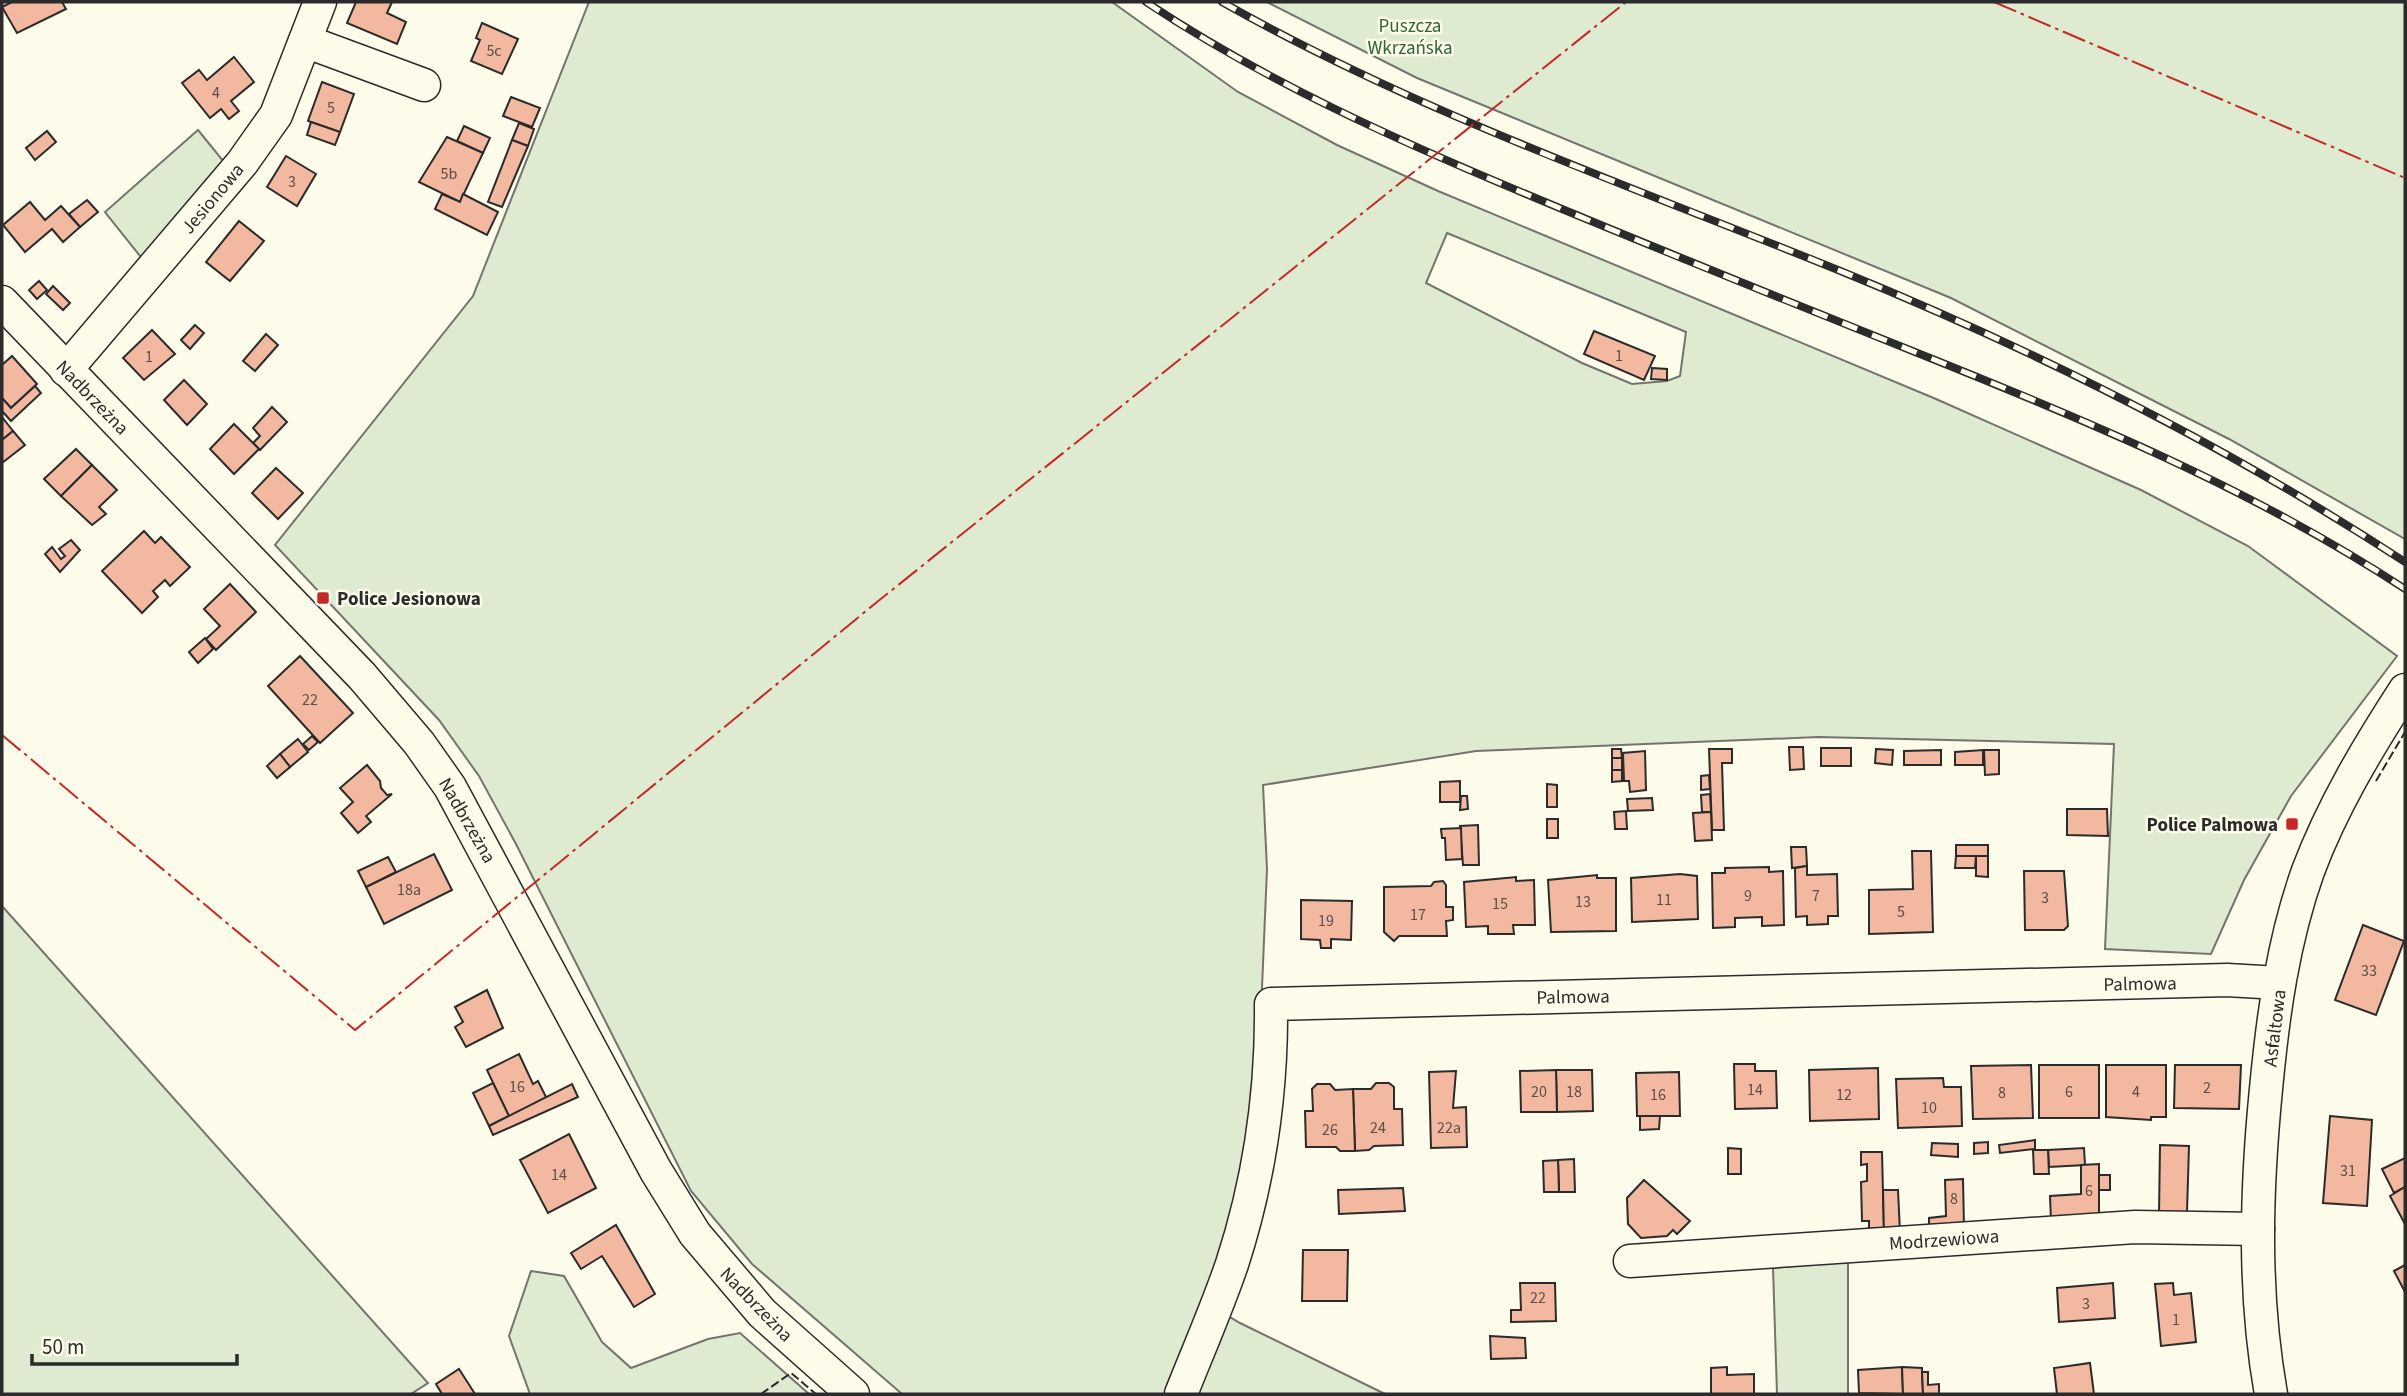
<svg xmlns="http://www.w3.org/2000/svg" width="2407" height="1396" viewBox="0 0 2407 1396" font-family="'Source Sans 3',sans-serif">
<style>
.green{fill:#deebd1;stroke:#74746e;stroke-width:2;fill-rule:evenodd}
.building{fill:#f2b8a0;stroke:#2b2b2b;stroke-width:2}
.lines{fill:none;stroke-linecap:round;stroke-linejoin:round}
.minor-casing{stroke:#2b2b2b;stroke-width:35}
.minor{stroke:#fdfbea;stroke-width:32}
.rail-casing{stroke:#2b2b2b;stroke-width:8}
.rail{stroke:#fdfbea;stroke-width:5;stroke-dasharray:16;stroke-linecap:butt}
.fence{stroke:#2b2b2b;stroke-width:2;stroke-dasharray:9 3.5;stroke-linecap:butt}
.power{stroke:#c62828;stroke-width:2;stroke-dasharray:24 5 3.5 5;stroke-linecap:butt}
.poi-dot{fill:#c62828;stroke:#fdfbea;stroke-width:2.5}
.labels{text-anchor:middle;stroke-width:5;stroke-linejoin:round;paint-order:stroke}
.number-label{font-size:16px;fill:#5d4e48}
.park-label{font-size:19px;fill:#34623c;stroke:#fdfbea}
.street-label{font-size:19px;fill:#2b2b2b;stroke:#fdfbea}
.poi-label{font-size:19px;font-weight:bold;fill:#2b2b2b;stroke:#fdfbea;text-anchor:start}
</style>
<rect width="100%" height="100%" fill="#fdfbea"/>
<g class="green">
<path d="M589,2H1112L1238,92L1337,145L1438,191L1936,399L2141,490L2248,546L2397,656L2291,796L2244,880L2211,954L2105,949L2114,744L1818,737L1476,751L1263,785L1267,869L1262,988L1241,1202L1205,1302L1240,1323L1385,1394H902L752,1264L691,1191L516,844L479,776L439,720L275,545L473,296ZM1447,233L1686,332L1680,376L1667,381L1632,384L1582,363L1426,283Z"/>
<path d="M1267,2H2405V539L2229,439L1951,298L1417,78Z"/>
<path d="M198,130L224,162L144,261L105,212Z"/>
<path d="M2,906L428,1383L411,1394H2Z"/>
<path d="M1848,1261V1394H1777L1773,1268Z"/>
<path d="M531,1271L564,1276L602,1342L631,1368L708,1339L740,1333L809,1394H530L509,1336Z"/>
</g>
<g class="building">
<path d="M12,2H62L66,9L17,33L2,7Z"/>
<path d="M356,2H392L387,13L406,22L397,44L347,23Z"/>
<path d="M482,23L518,39L502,74L471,61L480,40L476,38Z"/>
<path d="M234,57L254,82L231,101L239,111L229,119L221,109L210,118L182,83L199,70L207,80Z"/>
<path d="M322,82L354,94L340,132L308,121Z"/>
<path d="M511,97L540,108L532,127L503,116Z"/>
<path d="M311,122L340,132L335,145L307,135Z"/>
<path d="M519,123L534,129L528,146L512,140Z"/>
<path d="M464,126L490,138L483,153L457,141Z"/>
<path d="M47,131L56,142L35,160L26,148Z"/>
<path d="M447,137L483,153L460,202L419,182Z"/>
<path d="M512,140L528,146L502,207L488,202Z"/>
<path d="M286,156L316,174L297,206L267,187Z"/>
<path d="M442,194L460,202L463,194L498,212L487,235L435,209Z"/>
<path d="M87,200L98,212L80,227L69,214Z"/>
<path d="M30,202L45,220L61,206L80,227L63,242L52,229L25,252L3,225Z"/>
<path d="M239,221L264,241L230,281L206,262Z"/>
<path d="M39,281L47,290L37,299L29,290Z"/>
<path d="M53,286L70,303L63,310L46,294Z"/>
<path d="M195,325L204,333L190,349L181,340Z"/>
<path d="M152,330L175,354L144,380L123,358Z"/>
<path d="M1594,331L1655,356L1644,380L1584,354Z"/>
<path d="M266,334L278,345L255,371L243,361Z"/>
<path d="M12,356L37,384L11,408L2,398V365Z"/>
<path d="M1652,368L1667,369V380L1651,379Z"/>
<path d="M184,380L207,404L187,425L164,400Z"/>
<path d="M35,386L41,393L11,421L2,411V398L11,408Z"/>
<path d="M272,407L287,422L260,450L253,443L260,436L253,428Z"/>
<path d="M2,417L13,431L2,440Z"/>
<path d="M234,424L259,449L234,474L210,449Z"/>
<path d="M13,431L25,445L2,463V440Z"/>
<path d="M76,449L92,465L61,496L44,479Z"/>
<path d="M92,465L117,490L99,507L106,514L92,525L61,496Z"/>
<path d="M276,468L303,493L278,519L252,493Z"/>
<path d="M144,531L155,543L161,537L190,567L170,586L165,580L153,591L158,597L142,613L102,571Z"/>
<path d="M71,540L80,550L60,572L45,554L52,547L61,559L65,556L59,549Z"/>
<path d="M230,584L256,612L216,650L206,639L220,626L204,609Z"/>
<path d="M205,638L213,649L198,663L189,652Z"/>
<path d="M300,656L353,713L320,743L268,686Z"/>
<path d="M312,736L318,742L309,750L303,744Z"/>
<path d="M298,739L308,752L290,767L280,754Z"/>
<path d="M1789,747H1803L1804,769L1790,770Z"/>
<rect x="1821" y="748" width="30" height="18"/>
<path d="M1612,749H1621L1622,758H1612Z"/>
<path d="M1709,749H1732V763H1722L1724,830H1712Z"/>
<path d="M1876,749L1893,750L1892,765L1875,763Z"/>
<path d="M1941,750V765H1904V751Z"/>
<path d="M1983,750V765H1955V752Z"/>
<path d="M1984,750H1999V774L1985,775Z"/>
<path d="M1645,751L1646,790L1630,792L1629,781H1624L1623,753Z"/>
<path d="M280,754L290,767L277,778L267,766Z"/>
<rect x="1612" y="758" width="10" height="12"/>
<path d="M367,765L380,781L381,788L387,795L392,794L366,816L371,822L358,833L341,813L353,802L340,788Z"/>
<path d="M1612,770H1622V781L1612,782Z"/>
<path d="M1709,775L1710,789L1701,790V776Z"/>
<path d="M1460,781V802H1440V782Z"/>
<path d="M1547,784L1557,785V807H1547Z"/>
<path d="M1710,794L1711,812H1702L1701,795Z"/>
<path d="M1461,796H1467L1468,809L1460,810Z"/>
<path d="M1652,798L1653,810L1628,811L1627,799Z"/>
<path d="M2067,809H2107L2108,836L2067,835Z"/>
<path d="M1626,811L1627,829H1615L1614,812Z"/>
<path d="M1711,812L1712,840L1695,841L1693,813Z"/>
<rect x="1547" y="819" width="11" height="19"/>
<path d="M1478,825L1479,865H1463L1460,826Z"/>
<path d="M1461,828L1462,859L1446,860L1445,838H1442L1441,829Z"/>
<rect x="1956" y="845" width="32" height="11"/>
<path d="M1791,847H1806L1807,866L1792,868Z"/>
<path d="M1912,851H1931L1933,932L1869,934V890L1913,889Z"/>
<path d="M434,854L452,890L384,924L366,887Z"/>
<path d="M1956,856H1976L1975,868H1955Z"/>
<path d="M1976,856H1988V877L1976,876Z"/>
<path d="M388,857L396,872L366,887L358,871Z"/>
<path d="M1807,866V875L1837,874L1838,916H1828V924L1807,925V916L1796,917L1795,868Z"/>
<path d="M1769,867V872L1783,871L1784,925L1762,926V917L1735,918V927L1713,928L1712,873H1725V868Z"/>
<path d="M2024,871H2064L2068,926L2064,930H2025Z"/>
<path d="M1680,874L1697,876L1698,919L1632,922L1631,878Z"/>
<path d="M1597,875V878H1616V931L1551,932L1548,880Z"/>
<path d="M1516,877V881L1534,880L1535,925H1513L1514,934H1488V926L1466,927L1464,882Z"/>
<path d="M1443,881L1446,885V907H1453V920L1446,921L1447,936H1399L1394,941L1384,932V887L1431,886L1434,882Z"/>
<path d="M1301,900L1352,901L1351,940L1331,939V948H1321L1320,940L1301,939Z"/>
<path d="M2363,925L2404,941L2376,1015L2335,1000Z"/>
<path d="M487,990L503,1028L466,1047L455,1027L463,1022L455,1007Z"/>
<path d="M519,1054L533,1084L538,1081L547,1099L509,1117L487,1070Z"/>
<path d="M1734,1064H1755V1071H1776L1777,1108L1735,1109Z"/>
<path d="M2031,1065L2033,1118L1973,1119L1971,1066Z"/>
<rect x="2039" y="1065" width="60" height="53"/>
<path d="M2106,1065H2166V1117H2151V1120L2106,1117Z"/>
<path d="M2175,1065H2241L2239,1109L2174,1108Z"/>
<path d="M1878,1068L1879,1119L1810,1121L1809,1070Z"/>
<path d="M1556,1070H1592L1593,1111L1557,1112Z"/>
<path d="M1556,1070L1557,1112H1521L1520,1071Z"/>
<path d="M1456,1071L1453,1108L1466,1107L1467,1147L1431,1148L1429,1072Z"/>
<path d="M1679,1072L1680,1116H1637L1636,1073Z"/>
<path d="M1943,1078L1944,1087H1961L1962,1126L1898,1128L1896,1079Z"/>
<path d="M493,1083L509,1116L489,1126L473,1093Z"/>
<path d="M1376,1083H1389L1394,1087V1109H1402L1403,1145L1374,1146L1369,1150L1355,1151L1353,1089H1371Z"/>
<path d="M572,1084L578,1097L493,1135L489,1126Z"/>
<path d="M1317,1084H1330L1335,1090L1353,1089L1355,1151H1340L1336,1147H1306L1305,1111H1313L1312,1089Z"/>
<path d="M1640,1116H1660L1659,1129L1640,1130Z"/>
<path d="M2330,1116L2372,1120L2367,1206L2323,1203Z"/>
<path d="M569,1134L596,1188L548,1213L520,1160Z"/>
<path d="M2035,1140V1149L2000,1153L1999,1145Z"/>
<path d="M1988,1142V1153L1974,1154V1143Z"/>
<path d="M1932,1143L1958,1144V1157L1931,1155Z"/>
<path d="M2160,1145L2189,1146L2187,1212L2159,1214Z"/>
<path d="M1728,1148L1741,1149V1174H1728Z"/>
<path d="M2084,1148L2085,1165L2049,1167L2048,1150Z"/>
<path d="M2033,1150H2048L2049,1174H2034Z"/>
<path d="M1861,1152H1882L1884,1233H1869V1221H1862L1861,1182L1867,1181V1164L1861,1165Z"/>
<path d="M2405,1158V1187L2394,1193L2382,1169Z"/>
<path d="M1574,1159L1575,1192H1559L1558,1160Z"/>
<path d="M1558,1160L1559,1192H1544L1543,1161Z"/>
<path d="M2099,1164V1218L2051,1221L2050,1196L2081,1194V1165Z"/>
<rect x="2099" y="1175" width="11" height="15"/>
<path d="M1963,1179L1964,1227L1929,1229V1218L1946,1216L1945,1180Z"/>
<path d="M1644,1180L1690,1221L1677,1234L1673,1230L1667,1236L1641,1238L1628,1224L1627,1198Z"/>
<path d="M2405,1187V1224L2390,1196Z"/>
<path d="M1403,1188L1405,1211L1339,1214L1338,1190Z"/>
<path d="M1883,1190H1898L1900,1232L1884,1233Z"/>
<path d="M616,1225L655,1294L634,1307L602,1256L581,1269L571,1253Z"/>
<path d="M1303,1250H1348L1347,1301H1302Z"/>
<path d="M2405,1265V1292L2394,1271Z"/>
<path d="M1520,1283H1555L1556,1321L1511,1322V1310H1521Z"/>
<path d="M2113,1283L2115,1318L2059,1322L2057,1288Z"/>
<path d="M2173,1283L2174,1295L2191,1293L2196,1342L2161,1346L2155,1284Z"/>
<path d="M1490,1336L1525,1338L1526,1358L1491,1359Z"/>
<path d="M2090,1363L2094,1394H2057L2054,1368Z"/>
<path d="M1727,1367V1375L1754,1374V1394H1711V1368Z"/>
<path d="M1902,1367L1903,1394L1859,1393L1858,1370Z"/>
<path d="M1902,1367L1922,1368L1923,1394H1903Z"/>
<path d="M459,1369L475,1394H442L436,1384Z"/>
<path d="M1922,1372H1928V1385L1939,1384V1394H1923Z"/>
</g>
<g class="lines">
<defs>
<g id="minor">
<path d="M305,41L424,85"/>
<path d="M2,302L362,676L419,743L450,787L656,1171L695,1234L762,1313L853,1394"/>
<path d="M66,370L242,163L276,115L320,2"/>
<path d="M1630,1261L2135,1227L2258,1229"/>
<path d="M1181,1394C1198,1351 1217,1308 1232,1264C1259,1181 1272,1091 1271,1004L2227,980L2279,983"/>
<path d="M2271,1394C2253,1293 2256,1191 2266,1089C2273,1015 2283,941 2308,871C2332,807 2368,747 2405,690"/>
</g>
</defs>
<use href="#minor" class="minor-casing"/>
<use href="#minor" class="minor"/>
<defs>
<g id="rail">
<path d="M1146,2C1265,81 1394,139 1526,194C1655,248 1785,300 1915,352C2083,419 2253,489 2405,589"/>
<path d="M1222,2C1417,112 1631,186 1838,270C2035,350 2226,445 2405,562"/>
</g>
</defs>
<use href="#rail" class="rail-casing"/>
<use href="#rail" class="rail"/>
<g class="fence">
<path d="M2376,781L2405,732"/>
<path d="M761,1394L791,1373L816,1394"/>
</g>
<g class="power">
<path d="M1994,2L2405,178"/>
<path d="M2,735L355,1030L877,602L1626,2"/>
</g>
</g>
<g class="poi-dot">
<rect x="316" y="591" width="14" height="14" rx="3.5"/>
<rect x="2285" y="817" width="14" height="14" rx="3.5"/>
</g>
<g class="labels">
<g class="number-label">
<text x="494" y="56">5c</text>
<text x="216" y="98">4</text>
<text x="331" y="113">5</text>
<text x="449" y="179">5b</text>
<text x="292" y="187">3</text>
<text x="1619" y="361">1</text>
<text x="149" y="362">1</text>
<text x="310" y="705">22</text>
<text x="409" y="895">18a</text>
<text x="1748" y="901">9</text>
<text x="1816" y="901">7</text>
<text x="2045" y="903">3</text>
<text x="1664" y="905">11</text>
<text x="1583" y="907">13</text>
<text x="1500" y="909">15</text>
<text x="1901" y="917">5</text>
<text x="1418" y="920">17</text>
<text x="1326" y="926">19</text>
<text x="2369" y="976">33</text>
<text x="517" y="1092">16</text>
<text x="2207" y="1093">2</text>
<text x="1755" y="1095">14</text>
<text x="1539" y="1097">20</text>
<text x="1574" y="1097">18</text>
<text x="2069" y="1097">6</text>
<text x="2136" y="1097">4</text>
<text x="2002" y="1098">8</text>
<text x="1658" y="1100">16</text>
<text x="1844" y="1100">12</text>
<text x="1929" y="1113">10</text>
<text x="1378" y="1133">24</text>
<text x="1449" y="1133">22a</text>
<text x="1330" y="1135">26</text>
<text x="2348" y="1176">31</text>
<text x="559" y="1180">14</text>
<text x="2089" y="1196">6</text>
<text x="1954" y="1204">8</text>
<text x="1538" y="1303">22</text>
<text x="2086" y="1309">3</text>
<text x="2176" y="1325">1</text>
</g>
<g class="park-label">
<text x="1410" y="32">Puszcza<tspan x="1410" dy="22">Wkrzańska</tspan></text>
</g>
<g class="street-label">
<text transform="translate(212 198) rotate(-50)" y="7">Jesionowa</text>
<text transform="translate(93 397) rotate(46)" y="7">Nadbrzeżna</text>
<text transform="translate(468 820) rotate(60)" y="7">Nadbrzeżna</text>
<text transform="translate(2140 983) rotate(-1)" y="7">Palmowa</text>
<text transform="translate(1573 996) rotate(-1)" y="7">Palmowa</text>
<text transform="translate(2274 1028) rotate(-83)" y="7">Asfaltowa</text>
<text transform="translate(1944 1239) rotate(-4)" y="7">Modrzewiowa</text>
<text transform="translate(757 1304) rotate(46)" y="7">Nadbrzeżna</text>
</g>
<g class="poi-label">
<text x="337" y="605">Police Jesionowa</text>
<text x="2278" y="831" text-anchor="end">Police Palmowa</text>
</g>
</g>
<rect width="2407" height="1396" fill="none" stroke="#2b2b2b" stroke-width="7"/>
<path d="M32 1354v10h205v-10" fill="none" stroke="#2b2b2b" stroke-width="3.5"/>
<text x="42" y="1354" font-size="21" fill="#2b2b2b" stroke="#fdfbea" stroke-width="5" paint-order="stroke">50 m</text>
</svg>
